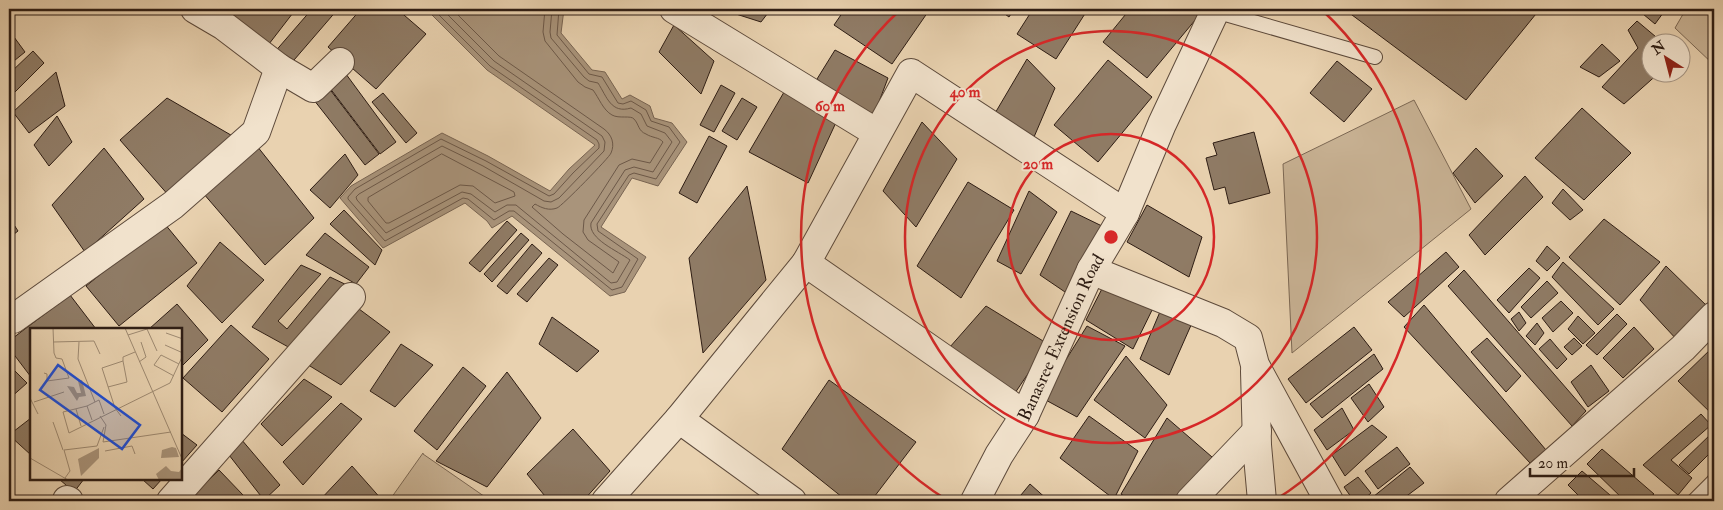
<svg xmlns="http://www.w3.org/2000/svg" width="1723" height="510" viewBox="0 0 1723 510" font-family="'IM FELL Double Pica',serif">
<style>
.green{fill:#c9b395;stroke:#7c6854}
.water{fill:#a9947b;stroke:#786452}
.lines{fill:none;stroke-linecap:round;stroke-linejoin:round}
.shore{stroke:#6c5848;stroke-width:1}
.building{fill:#8f7b65;stroke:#2e1d14}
.service-casing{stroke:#5d4a3b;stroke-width:16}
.minor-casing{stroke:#5d4a3b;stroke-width:30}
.service{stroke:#f1e2cc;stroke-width:14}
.minor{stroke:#f1e2cc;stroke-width:28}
.ring{fill:none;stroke:#d62828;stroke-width:2.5}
.labels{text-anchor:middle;stroke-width:4;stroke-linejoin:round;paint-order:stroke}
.street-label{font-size:18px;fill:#2e1d14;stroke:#f1e2cc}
.inset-road{fill:none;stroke:#9e8a72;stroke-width:1}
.view{fill:#1d4ed8;fill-opacity:0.15;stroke:#1d4ed8;stroke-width:2.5}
.inset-edge{fill:none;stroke:#2e1d14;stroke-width:2.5}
.centre{fill:#d62828;stroke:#f1e2cc;stroke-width:2.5}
.ring-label{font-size:15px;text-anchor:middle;font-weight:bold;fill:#d62828;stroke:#f1e2cc;stroke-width:4;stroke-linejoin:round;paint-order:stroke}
</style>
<rect width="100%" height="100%" fill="#e9d2b0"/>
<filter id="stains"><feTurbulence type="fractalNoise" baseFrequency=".004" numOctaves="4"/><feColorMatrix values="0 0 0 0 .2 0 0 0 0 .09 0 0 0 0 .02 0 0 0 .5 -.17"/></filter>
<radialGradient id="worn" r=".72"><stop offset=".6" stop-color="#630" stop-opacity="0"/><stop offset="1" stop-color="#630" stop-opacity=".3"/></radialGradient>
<g class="green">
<path d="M1686,9H1714V65L1675,28Z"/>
<path d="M1414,100L1471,209L1292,353L1283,164Z"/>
<path d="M423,453V454L491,501H389Z"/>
</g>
<path class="water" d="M431,9H564L561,33L592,70L605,72L622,99L630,95L650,106L654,118L672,123L687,142L658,186L632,178L601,227L646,257L625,292L610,296L512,216L492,228L487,221L465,203L383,248L340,198L351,186L442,133L488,156L550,191L569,169L595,145L487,70L429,12Z"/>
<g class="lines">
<g class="shore">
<path d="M435,9L436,12L490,66L597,140L599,144V148L573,173L554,194L549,196L486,161L441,139L355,189L348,197V199L385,241L463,198L468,199L494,220L509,211H514L612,290L622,287L638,259L598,231L597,224L629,175L634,173L656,179L680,142L669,127L651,121L646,110L631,101L623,104L618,103L602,77L589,74L557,35L559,9"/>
<path d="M442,9L494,61L602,136L605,142L604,151L559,198L551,202L544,201L483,166L442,146L359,194L356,197L357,200L386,233L462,192L471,194L495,212L507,205H516L611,283L617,282L630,260C618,251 588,239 591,223L625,170L634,167L653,172L672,142L665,133L647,126L641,114L631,108C611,114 607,97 598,83L589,81L584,77L551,38L550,32L552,9"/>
<path d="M452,9L499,56L604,129C612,135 615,144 611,153C610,157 561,207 557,208C549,211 542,208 535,204L532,207L563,234L613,273L619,262L588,240L583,232L584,220L619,165L632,159L650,163L663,142C659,137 652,138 646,134C638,131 639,124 634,119C631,115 619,119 612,115C603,110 599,98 593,90L585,87L578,82L545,41L543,32L545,9"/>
<path d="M442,154L514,192L515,196L495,203L473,186L460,185L389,223H386L368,201V198Z"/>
</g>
</g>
<g class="building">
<path d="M212,9H296L262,53Z"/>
<path d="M312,9H338L288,67L273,54Z"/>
<path d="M361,9H397L426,34L376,89L328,47Z"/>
<path d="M738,9H771L761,22L736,14Z"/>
<path d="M845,9H930L892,64L834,25Z"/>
<path d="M998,9H1014L1009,17Z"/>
<path d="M1033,9H1088L1056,59L1017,34Z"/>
<path d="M1130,9H1197L1201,13L1147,78L1103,42Z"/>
<path d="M1344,9H1540L1466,100Z"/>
<path d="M1637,9H1666L1655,24Z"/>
<path d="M1637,21L1662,42H1650V72H1660L1624,104L1602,87L1638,48L1628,30Z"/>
<path d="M674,25L714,61L701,94L659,52Z"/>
<path d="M14,37L25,52L9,65V42Z"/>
<path d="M1602,44L1620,61L1599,77L1580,67Z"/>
<path d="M835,50L888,78L871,123L817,79Z"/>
<path d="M33,51L44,63L9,98V74Z"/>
<path d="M1027,59L1055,88L1031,144L991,120Z"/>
<path d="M1108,60L1152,97L1098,162L1054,125Z"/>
<path d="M1337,61L1372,89L1344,122L1310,93Z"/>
<path d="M343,70L396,142L380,154L326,83Z"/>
<path d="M56,72L65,106L29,133L13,112Z"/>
<path d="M325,83L379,154L365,165L310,95Z"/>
<path d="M721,85L735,93L714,132L700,125Z"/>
<path d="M787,87L839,116L808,183L749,152Z"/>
<path d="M383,93L417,133L406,143L372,102Z"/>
<path d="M167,98L236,138L170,197L120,140Z"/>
<path d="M742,98L757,107L737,140L722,131Z"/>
<path d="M1582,108L1631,153L1584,200L1535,158Z"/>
<path d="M57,116L72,142L49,166L34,145Z"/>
<path d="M922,122L957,159L916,227L883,191Z"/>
<path d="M1254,132L1270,193L1229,204L1225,187L1214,190L1206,158L1217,155L1213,143Z"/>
<path d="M709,136L727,146L697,203L679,193Z"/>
<path d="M257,146L314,218L265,265L203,193Z"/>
<path d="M104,148L144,199L85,252L52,205Z"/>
<path d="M1476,148L1503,176L1475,203L1453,173Z"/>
<path d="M345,154L358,175L330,208L310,190Z"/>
<path d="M1525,176L1543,197L1485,255L1469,235Z"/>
<path d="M968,182L1014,210L961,298L917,266Z"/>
<path d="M747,186L766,280L703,353L689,258Z"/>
<path d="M1563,189L1583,210L1570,220L1552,203Z"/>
<path d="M1029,191L1057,212L1021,274L997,261Z"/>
<path d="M1147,205L1202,237L1189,277L1127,242Z"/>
<path d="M344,210L382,250L375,265L330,224Z"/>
<path d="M1071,211L1104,227L1065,292L1040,275Z"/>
<path d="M9,217L18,231L9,238Z"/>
<path d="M1604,219L1660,262L1620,305L1569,257Z"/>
<path d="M507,221L517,230L480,272L469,263Z"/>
<path d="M164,223L197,263L119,326L86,286Z"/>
<path d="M325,233L369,267L356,284L306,255Z"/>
<path d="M521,233L529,240L492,282L484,274Z"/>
<path d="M220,242L264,280L222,323L187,286Z"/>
<path d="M532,244L542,253L507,294L497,286Z"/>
<path d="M1547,246L1560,258L1547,271L1536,261Z"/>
<path d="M1446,252L1459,267L1404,317L1388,302Z"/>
<path d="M549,258L558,265L527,302L517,294Z"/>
<path d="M1563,262L1614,309L1598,325L1552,277Z"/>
<path d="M301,265L321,274L278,321L287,329L330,277L351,287L292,349L252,327Z"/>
<path d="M1666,266L1710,309L1678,341L1640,300Z"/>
<path d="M1529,268L1540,278L1509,313L1497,300Z"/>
<path d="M1464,270L1586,411L1572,426L1448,286Z"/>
<path d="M1107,279L1155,304L1133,349L1086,320Z"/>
<path d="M1547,281L1558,293L1531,318L1521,307Z"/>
<path d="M70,295L96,329H31V377L9,348V341Z"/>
<path d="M1561,301L1573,313L1553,332L1542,318Z"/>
<path d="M351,303L390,332L341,385L305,363Z"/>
<path d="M177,304L208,340L181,367V329H149Z"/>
<path d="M1424,305L1546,450L1530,463L1404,327Z"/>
<path d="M986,306L1048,344L1013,396L942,356Z"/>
<path d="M1162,307L1192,323L1169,375L1140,359Z"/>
<path d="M1519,312L1526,323L1519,331L1511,319Z"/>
<path d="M1617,314L1627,324L1597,355L1586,345Z"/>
<path d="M1578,316L1595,333L1583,344L1568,329Z"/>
<path d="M552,317L599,351L577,372L539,344Z"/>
<path d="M1537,323L1544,333L1535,345L1526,336Z"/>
<path d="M231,325L269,359L222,412L183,378Z"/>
<path d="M1087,326L1125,346L1077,417L1042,398Z"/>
<path d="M1354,327L1372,350L1306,403L1288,379Z"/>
<path d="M1634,327L1654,349L1623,378L1603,358Z"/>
<path d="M1487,338L1521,376L1506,392L1471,352Z"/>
<path d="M1574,338L1582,346L1572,355L1564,347Z"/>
<path d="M1550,339L1567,359L1557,369L1539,349Z"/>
<path d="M401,344L433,365L395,407L370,391Z"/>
<path d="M1714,346V416L1678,381Z"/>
<path d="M1374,354L1383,369L1322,418L1310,404Z"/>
<path d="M1126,356L1167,405L1145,438L1094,400Z"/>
<path d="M9,365L27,383L9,399Z"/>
<path d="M1591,365L1609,391L1588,407L1571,382Z"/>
<path d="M463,367L486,386L437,450L414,431Z"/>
<path d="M507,372L541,418L487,487L436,461Z"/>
<path d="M304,379L332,397L282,446L261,424Z"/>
<path d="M829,380L916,442L871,501H847L782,449Z"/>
<path d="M1369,384L1384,407L1368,422L1351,398Z"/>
<path d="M341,403L362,419L303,485L283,462Z"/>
<path d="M1342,408L1354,430L1327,450L1314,430Z"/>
<path d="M1701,414L1711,425L1671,460L1692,478L1678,495L1643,465Z"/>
<path d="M1089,416L1138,451L1114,499L1060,458Z"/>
<path d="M31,418V455L9,435Z"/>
<path d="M1167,418L1212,457L1182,501H1131L1121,494Z"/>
<path d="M1372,425L1387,437L1345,476L1332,455Z"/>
<path d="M573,429L610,471L583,501H549L527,474Z"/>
<path d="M1714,431V449L1689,474L1679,465Z"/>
<path d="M181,433L197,445L181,463Z"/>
<path d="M241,439L280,485L264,500L229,455Z"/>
<path d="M1397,447L1410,464L1378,489L1365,471Z"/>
<path d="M1602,449L1654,494L1645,501H1625L1587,464Z"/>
<path d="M352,466L383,501H319Z"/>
<path d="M1410,467L1424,483L1400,501H1368Z"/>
<path d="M219,470L243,495L238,501H188Z"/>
<path d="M1582,471L1617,501H1584L1568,485Z"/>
<path d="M1358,477L1371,493L1362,501H1354L1344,487Z"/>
<path d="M59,479H84L74,492Z"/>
<path d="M142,479H162L153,489Z"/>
<path d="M1030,484L1049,501H1016Z"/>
</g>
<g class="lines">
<defs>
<g id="service">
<path d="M1215,11L1375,57"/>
<path d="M1694,501L1714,481"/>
</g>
<g id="minor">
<path d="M674,9L877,133"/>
<path d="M279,68L313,88L340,62"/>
<path d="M1091,270L1223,323L1248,338L1255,365L1329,501"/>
<path d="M9,315L13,319L173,205L256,132L279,68L224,26L195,9"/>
<path d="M1255,371L1257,445L1262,501"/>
<path d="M1025,415L806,263L911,73L1125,213"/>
<path d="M679,419L792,501"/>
<path d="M67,500L69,501"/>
<path d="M171,501L351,297"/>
<path d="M606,501L679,419L806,263"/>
<path id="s1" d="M975,501L999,455L1025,415L1091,270L1125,213L1162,124L1216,9"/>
<path d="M1190,501L1257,431"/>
<path d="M1509,501L1683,348L1714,316"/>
</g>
</defs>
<use href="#service" class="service-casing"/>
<use href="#minor" class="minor-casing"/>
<use href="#service" class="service"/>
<use href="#minor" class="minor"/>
</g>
<g class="ring">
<circle cx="1111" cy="237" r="103"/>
<circle cx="1111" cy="237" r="206"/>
<path d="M947 500A310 310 0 0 1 900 10M1322 10A310 310 0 0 1 1275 500"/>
</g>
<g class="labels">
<g class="street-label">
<text dy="6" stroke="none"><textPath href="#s1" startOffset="185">Banasree Extension Road</textPath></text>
</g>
</g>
<g transform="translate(30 328)">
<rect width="152" height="152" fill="#e9d2b0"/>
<path d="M52,52L56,68L49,69L47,73L37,58L44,59L47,65H51L48,53ZM142,119L146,120L149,129L131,130L132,122ZM69,120V130L51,148L48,131ZM136,138L141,143L149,144L152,140V152H129L126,146Z" fill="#a9947b"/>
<path class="inset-road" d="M95,0L153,133M136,5L153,11M98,7L117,1L127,23M23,14L64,13L70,26M49,14L48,31L65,74M135,17L153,25M109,34L116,29L111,14M14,45L17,46V53L39,50L32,31L26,30L24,25L23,0M144,48L124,37L131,27L149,36M78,59L97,54L93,33M0,70L8,86M4,74L34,64M57,78L33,84L39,105L140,55L153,27M46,81L51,98M70,88L76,97L73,114L141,104M91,88L85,80L72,40L93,33V29L105,24M62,92L57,78L69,72L74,86M23,94L33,122M75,123L102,118L105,126M0,130L38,152M35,150L40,143L34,122L67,118L74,99"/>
<path class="view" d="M28,37L110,97L92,121L10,62Z"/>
<rect width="152" height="152" class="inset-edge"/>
</g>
<circle cx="1111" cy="237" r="8" class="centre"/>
<g class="ring-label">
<text x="965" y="97">40 m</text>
<text x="830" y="111">60 m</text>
<text x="1038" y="169">20 m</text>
</g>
<rect width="1723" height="510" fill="none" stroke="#e9d2b0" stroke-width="30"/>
<rect x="10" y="10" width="1703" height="490" fill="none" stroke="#2e1d14" stroke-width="2.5"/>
<rect x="15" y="15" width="1693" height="480" fill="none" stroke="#2e1d14"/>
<g transform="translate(1666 58) rotate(324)"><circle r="24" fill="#f1e2cc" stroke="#a39382"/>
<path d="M0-4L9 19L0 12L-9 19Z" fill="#8f2418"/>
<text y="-8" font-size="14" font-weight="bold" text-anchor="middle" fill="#2e1d14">N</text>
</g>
<path d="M1530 468v8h104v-8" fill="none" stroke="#2e1d14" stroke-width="2.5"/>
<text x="1538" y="468" font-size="15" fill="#2e1d14" stroke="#f1e2cc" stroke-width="4" paint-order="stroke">20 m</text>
<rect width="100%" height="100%" filter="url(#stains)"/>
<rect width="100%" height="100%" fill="url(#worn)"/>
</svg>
